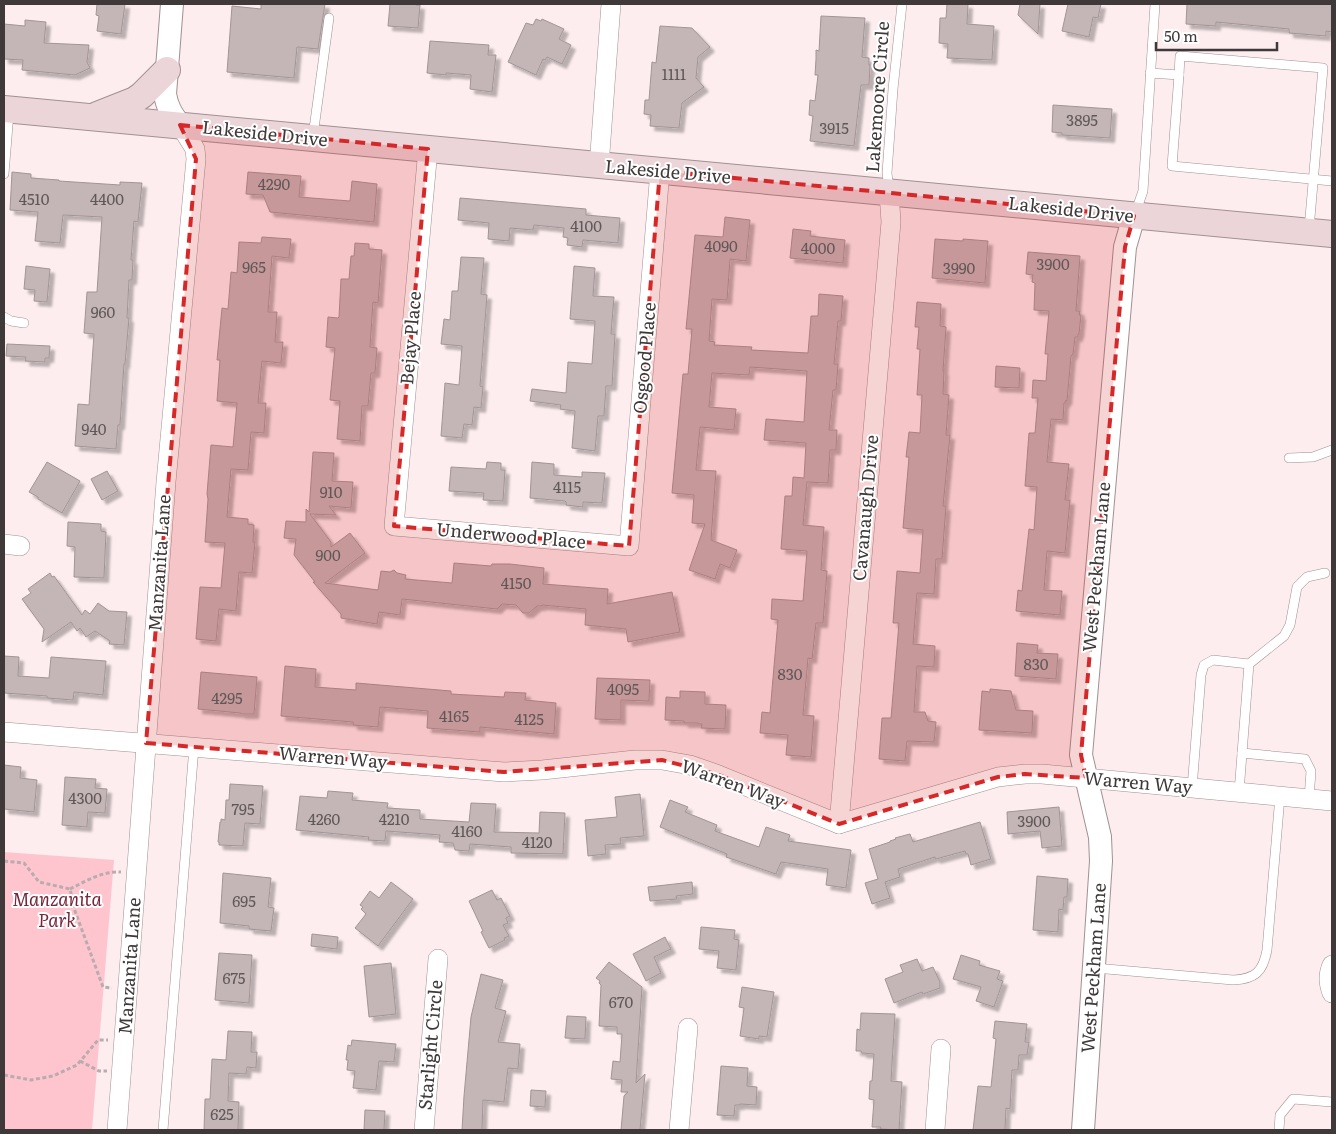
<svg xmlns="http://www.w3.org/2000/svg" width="1336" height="1134" viewBox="0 0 1336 1134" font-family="Literata,serif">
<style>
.green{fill:#ffc5ce}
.building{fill:#c4b5b7;stroke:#a29496;filter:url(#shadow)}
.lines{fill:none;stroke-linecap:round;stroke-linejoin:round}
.service-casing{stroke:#9f9193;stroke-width:10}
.minor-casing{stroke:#9f9193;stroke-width:20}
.tertiary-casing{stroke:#9f9193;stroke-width:24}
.secondary-casing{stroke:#9f9193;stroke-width:28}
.path{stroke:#b9acae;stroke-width:3;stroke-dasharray:4 2.5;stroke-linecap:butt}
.service{stroke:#fff;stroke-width:9}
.minor{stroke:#fff;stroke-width:19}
.tertiary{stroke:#fff;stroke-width:22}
.secondary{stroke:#ecd5d9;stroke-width:26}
.marked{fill:#d62828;fill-opacity:0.2;stroke:#d62828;stroke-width:4;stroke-dasharray:10 6;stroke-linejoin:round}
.labels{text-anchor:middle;stroke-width:4;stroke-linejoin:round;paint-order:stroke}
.number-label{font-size:15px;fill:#605858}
.street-label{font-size:18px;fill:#3f3939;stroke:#fff}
.park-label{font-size:18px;font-style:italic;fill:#75263a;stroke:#fff}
</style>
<defs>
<filter id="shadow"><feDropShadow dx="4.5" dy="4.5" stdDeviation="1" flood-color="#0004"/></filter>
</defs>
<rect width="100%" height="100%" fill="#fdedef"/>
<path class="green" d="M4,852L114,860L92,1130H4Z"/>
<g class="building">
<path d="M97,4H125L121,34L97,31L99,16L96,15Z"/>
<path d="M261,4H325L318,49L297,47L294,78L227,72L232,6L261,9Z"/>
<path d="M390,4H416V5H420L418,28L388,26Z"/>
<path d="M947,4H968L967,24L994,26L992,60L947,58L948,44L939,43L940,18H946Z"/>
<path d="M1020,4H1040L1038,34L1018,15Z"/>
<path d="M1068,4H1101L1098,18L1093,17L1089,37L1062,31Z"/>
<path d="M1187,4H1332V32L1326,31V36L1289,33V29L1216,22V26L1186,24Z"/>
<path d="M821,16L865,18L862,57L869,58V65H870L869,85H861L854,146L810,141L813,116L809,115L810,100L815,101L818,75H815L816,59V50L819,51Z"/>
<path d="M536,19L541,21L542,19L564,29L559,39L571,45L562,64L547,57L545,60L543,59L536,75L508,62L526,23L533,25Z"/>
<path d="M25,20L46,22L44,43L89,45L87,62L90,68L75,75L22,70L23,60L4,59V24L25,26Z"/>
<path d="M660,26L692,28L710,47L698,57L696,78L704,87L682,103L679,128L650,126L651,115L644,114L645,100H649L652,62L656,63Z"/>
<path d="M430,41L489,45L488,55H496L492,92L470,89L471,75L446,73V75L427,73Z"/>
<path d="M1053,105L1112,109L1110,138L1062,135V133L1052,132Z"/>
<path d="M12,172L31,174V178L59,180V181L120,185V182L142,183L138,222L134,221L131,260H133L132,280H129L127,318H129L125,364H124L120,425H118L116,449L75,446L78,404L89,405L94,334L84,333L87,292H97L102,217L63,215L60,243L35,241L38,212L10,210Z"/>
<path d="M248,172L301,176L299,197L350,201L352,181L377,184L374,222L270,212L263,195L246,194Z"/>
<path d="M460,198L586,209V215L620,218L618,243L583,240L582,247L567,245L568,238L563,237L564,228L534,225L533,230L510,228L509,241L488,239L489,223L458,220Z"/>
<path d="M725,217L750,220L746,261L730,259L727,300L712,299L709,341L715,342L714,345L752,347L751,350L808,353L811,316H818L819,294L843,296L841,321H838L834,364H838L836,390H833L829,430H837L836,450H830L828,483L807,482L803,525L824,527L821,570L827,571L823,623H816L812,659L808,658L803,715L814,716L811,757L786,755L788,735L760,733L762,712L770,713L778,620L771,619L772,599L803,601L807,551L781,549L785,496H792L793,477L804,478L806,443L764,440L766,419L804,422L807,371L750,367L749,375L712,373L709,407L736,409L734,430L700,427L696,470L716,471L711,540L737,550L730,568L720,564L715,579L689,570L705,524L692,523L694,495L672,493L683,374H688L692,329H686L695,235L723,237Z"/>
<path d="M793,229L811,231L810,236L845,240L843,263L790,258Z"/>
<path d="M262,237L291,239L289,258L272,256L268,312H277L275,342H283L281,363L262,361L258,403H266L264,433L251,432L248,470L231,469L227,517L248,519V524L254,525L253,542H255L252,573L239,572L236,611L219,609L216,641L196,639L200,587L221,588L225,543L205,542L208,499L207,494L211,445L233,447L237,403L217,401L220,360H217L222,308L228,309L231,272L237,273L239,242L261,243Z"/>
<path d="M935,239L963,241V239L988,241L985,283L932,278Z"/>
<path d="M355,243L369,244V249L382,250L378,303L373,302L370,347L377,348L375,373H371L368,406H362L360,441L337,439L340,401L330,400L335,348L326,347L328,317L338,318L339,317L341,279H349L351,256H354Z"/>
<path d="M1028,252L1080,256L1076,311H1080L1079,315H1081L1079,334H1078V337H1075L1073,354L1071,356L1067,401L1066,400L1065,403H1064L1063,420L1051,419L1047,462L1069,464L1065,500H1070L1065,553L1047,551L1044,590L1062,591L1060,615L1016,611L1018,590L1022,591L1029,529L1034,530L1037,487L1025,486L1029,433H1035L1038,398H1032L1033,380L1046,381L1048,354H1045L1049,311L1034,310L1035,283L1032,282L1033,275L1026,274Z"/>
<path d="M461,257L484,258L481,294L487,295L480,386L483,387L481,408L474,407L472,425L464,424L462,438L441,436L445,383L459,385L462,346L441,344L444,319L450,320L452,291H458Z"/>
<path d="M26,266L50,269L47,302L34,301L35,290L24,289Z"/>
<path d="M574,266L595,268L593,296L614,297L611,334H615L612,386H606L604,416H598L595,451L572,448L575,411L560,409L561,405L530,401L532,389L566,393L568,362L592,364L595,321L570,319Z"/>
<path d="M917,302L941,304L940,326L946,327L943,371H944L943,394L949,395L946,435H950L943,506H946L942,559H936L934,594L917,593L913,644L935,646L934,667L917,666L914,712H925L928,721L936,722L934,742L907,741L905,761L879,759L882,718H891L899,623H893L897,571L920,573L923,530L903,528L909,457H906L909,432L920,433L922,395H917L920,349H917L919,327H915Z"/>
<path d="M7,344L50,346L49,358H45V362L25,361L26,357L6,356Z"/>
<path d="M996,366L1020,368L1019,388L995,387Z"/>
<path d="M313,452L334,453L332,481L353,482L351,508L329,506L336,515L310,514L331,542V547L350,533L365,553L325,583L378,590L381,571L390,572L394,570L397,573L406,575L405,579L452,583L454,563L491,566L492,564H510L544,568L543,584L608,589L607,604L672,592L680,632L628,642L626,629L585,625L586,609L542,605L541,606H537L529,613H523L516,605L502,604L497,609L402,599L400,615L379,612L377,624L341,618V614L313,582H315L294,555L296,539L284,538L286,521L306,522V509L309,512Z"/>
<path d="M47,462L80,481L62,513L38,499V497L29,492Z"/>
<path d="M487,462L501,463V470H505L503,501L483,500L484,493L449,491L451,467L486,469Z"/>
<path d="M532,462L554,464V475L582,477V472L605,473L602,503L583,502V507L566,505V502L565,501L530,498Z"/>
<path d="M107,471L118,491L102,500L91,479Z"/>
<path d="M68,522L101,524V531L106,532L104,578L74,577L75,547L67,546Z"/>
<path d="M50,573L52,577L54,576L82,615L85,610L90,614L98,603L109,611L127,612L124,645L109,644L110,641L95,631L86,637L80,628L77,631L71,622L42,642L44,629L22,599L31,593L28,589Z"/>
<path d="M1017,643L1038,645L1037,653L1058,654L1056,679L1015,676Z"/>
<path d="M4,656L19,657L18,676L49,678L51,657L106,661L103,695L74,692L73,700L47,698V696L4,693Z"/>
<path d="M285,666L316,669L315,687L356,690V683L451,691V694L504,697L505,692L526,693L525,700L556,703L554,734L480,727V732L427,728L428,711L380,707L378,727L353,725V722L281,716Z"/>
<path d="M201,672L257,677L254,714H242L240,713L198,709Z"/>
<path d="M597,678L650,680L649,701L621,700V720L595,719Z"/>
<path d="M990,689L1011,691L1016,710L1033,711L1032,733L979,730L982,691L990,692Z"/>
<path d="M680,691L705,692V704L726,705L725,729L701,728L702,724H698V723H684V721L665,720L666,697L680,698Z"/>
<path d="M4,765L21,767L20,778L37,780L34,812L4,809Z"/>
<path d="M65,777L96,779L95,788L107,789L105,813L88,812L87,827L62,825Z"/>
<path d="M230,784L263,786L260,824L245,823L243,846L219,845V842H218L220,822H221V819L225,820L226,800H229Z"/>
<path d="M328,791L353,793L352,800L388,803L387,808L420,810V819L469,822L471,803L496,804L494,832L539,833L540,812L565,813L563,854L511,853V847L470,844L469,851L455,850L453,843L439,842L440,835L386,831L385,841L368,840L369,837L296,830L300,796L327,798Z"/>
<path d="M640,794L644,836L620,838L621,844L605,845L606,854L588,856L585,820L617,817L615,797Z"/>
<path d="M670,800L688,807L685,812L717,825L715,831L759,847L766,827L790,835L788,841L851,850L846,888L826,885L828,869L781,862L776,874L726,857L727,854L660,827Z"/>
<path d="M1059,807L1062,846L1042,848L1040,831L1008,834L1007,812Z"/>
<path d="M980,822L991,859L971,865L968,854H966L965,851L936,859L935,857L898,869L900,877L885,882L890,898L872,904L865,883L878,879L869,849L890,842V841L896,839L895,838L910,834L913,842Z"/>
<path d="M223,873L271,878L268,907L274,908L271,931L249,929V926L220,923Z"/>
<path d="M1037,876L1068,879L1067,897H1064L1063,910L1059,909L1058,932L1033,930Z"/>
<path d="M391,882L413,899L378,946L355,928L366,914L361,909L363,907L360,905L370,891L379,898Z"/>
<path d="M692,882L693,894L676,896L677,899L650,901L648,887Z"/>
<path d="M492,890L497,900L501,898L510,916L506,918L508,923L503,925L509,936L504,938L505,940L489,948L481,932L483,931L469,901Z"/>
<path d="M701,927L735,930L734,939L739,940L736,970L717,968L719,951L699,949Z"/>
<path d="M312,934L338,937L337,949L311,946Z"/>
<path d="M665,937L671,949L654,957L661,973L646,981L633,954Z"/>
<path d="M219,953L252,955L249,1003L215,1000Z"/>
<path d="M961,955L980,961L979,965L1000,971L997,979L1003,981L994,1007L976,1001L981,987L953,979Z"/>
<path d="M917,959L922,971L933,967L940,982V988L923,994L922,992L894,1003L885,979L903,972L900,965Z"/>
<path d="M609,962L642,987L636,1083L645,1074L640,1130H621L624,1096L628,1092H621L622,1080L611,1079L613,1061L620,1062L622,1034H617V1027L599,1026L601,985L599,983L600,981L596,978Z"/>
<path d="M391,963L396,1014L369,1017L364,966Z"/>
<path d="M481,974L503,980L495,1008L506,1011L498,1042L520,1044L518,1069L508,1068L504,1102L483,1100L482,1130H462L464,1096L471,1017Z"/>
<path d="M742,987L774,992L767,1037L759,1036V1039L740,1036L744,1008L739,1007Z"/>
<path d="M861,1013L895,1014L891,1081L902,1082L899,1130L880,1129L881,1127H872L874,1100L869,1099L870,1081H872L874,1054L862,1053L861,1051H856L857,1029L860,1030Z"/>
<path d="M567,1016L586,1017L585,1039L565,1038Z"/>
<path d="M995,1021L1027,1024L1025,1042H1029L1027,1055H1019L1018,1070H1012L1010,1109L1006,1108L1005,1130H973L978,1086L991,1087L996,1039L993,1038Z"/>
<path d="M228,1031L252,1032L251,1052H257L256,1068L247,1067L246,1074L229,1073L228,1101L239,1102L238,1130H204L205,1099H210L212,1059L226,1060Z"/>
<path d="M352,1040L396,1044L394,1062L379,1061L376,1090L353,1088L355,1071L347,1070L348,1060H346L348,1045L351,1046Z"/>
<path d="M721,1066L748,1068L747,1086L757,1087L756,1105L740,1104V1105H735L734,1116L717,1115Z"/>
<path d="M531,1090L546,1091L545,1107L530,1106Z"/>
<path d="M365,1110L385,1111L384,1130H364Z"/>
</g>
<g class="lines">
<defs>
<g id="service">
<path d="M1150,73L1179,75L1180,56L1323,68L1309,229"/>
<path d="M1179,75L1172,166L1332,181"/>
<path d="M313,136L329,18"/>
<path d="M4,174L9,113"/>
<path d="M889,190L887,173L893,89L902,4"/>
<path d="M1135,214L1143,191L1155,4"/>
<path d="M4,317L11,321L24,323"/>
<path d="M1289,458L1313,457L1332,450"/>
<path d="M1242,753L1305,759L1311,771L1309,799"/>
<path d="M1192,788L1201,675L1204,665L1213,660L1249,664"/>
<path d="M1239,792L1249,664L1284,636L1290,625L1297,587L1307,577L1325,573"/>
<path d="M1095,968L1233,980C1255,979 1263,972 1267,950L1280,796"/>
<path d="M163,1130L194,747"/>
<path d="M1279,1130L1280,1115L1293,1099L1332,1102"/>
</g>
<g id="minor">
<path d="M428,149L394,526L629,546L660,171"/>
<path d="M599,166L611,4"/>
<path d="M4,544L20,546"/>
<path d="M4,732L504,772L542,770L635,760H662L690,765L716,774L839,824L998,777L1025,774H1042L1332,801"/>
<path d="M839,824L891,222L889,192"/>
<path d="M1332,965C1328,974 1328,983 1332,993"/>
<path d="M117,1130L166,482L196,159L195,149L180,125"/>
<path d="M424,1130L438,959"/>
<path d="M679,1130L688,1028"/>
<path d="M935,1130L941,1049"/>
</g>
<g id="tertiary">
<path d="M172,4L165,94C167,107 172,115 180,125"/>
<path d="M1083,1130L1101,861L1100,837L1081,755L1125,247L1134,216"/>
</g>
<g id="secondary">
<path d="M4,109L1332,234"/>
<path d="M97,115L135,100L142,95L167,70"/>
</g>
</defs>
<use href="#service" class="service-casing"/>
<use href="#minor" class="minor-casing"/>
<use href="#tertiary" class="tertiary-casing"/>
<use href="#secondary" class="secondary-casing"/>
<g class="path">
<path d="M4,861L24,863L39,882L70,889L75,911L103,987L112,988"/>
<path d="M70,889C86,881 102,871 121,872"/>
<path d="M80,1061L99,1071H107"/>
<path d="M4,1075L31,1080L53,1076L77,1065L98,1040H108"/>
</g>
<use href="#service" class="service"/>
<use href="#minor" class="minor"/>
<use href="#tertiary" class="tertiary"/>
<use href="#secondary" class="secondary"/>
</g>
<path class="marked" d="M180,125L428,149L394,526L629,546L660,171L1134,216L1125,247L1081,755L1086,778L1025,774L998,777L839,824L716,774L662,760L504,772L146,743L196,159Z"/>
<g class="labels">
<g class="number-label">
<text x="674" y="80">1111</text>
<text x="1082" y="126">3895</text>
<text x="834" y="134">3915</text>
<text x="274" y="190">4290</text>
<text x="34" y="205">4510</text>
<text x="107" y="205">4400</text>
<text x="586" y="232">4100</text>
<text x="721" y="252">4090</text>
<text x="818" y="254">4000</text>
<text x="1053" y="270">3900</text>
<text x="254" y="273">965</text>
<text x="959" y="274">3990</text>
<text x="103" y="318">960</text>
<text x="94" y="435">940</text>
<text x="567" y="493">4115</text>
<text x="331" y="498">910</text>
<text x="328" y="561">900</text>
<text x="516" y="589">4150</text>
<text x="1036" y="670">830</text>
<text x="790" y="680">830</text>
<text x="623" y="695">4095</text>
<text x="227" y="704">4295</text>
<text x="454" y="722">4165</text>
<text x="529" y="725">4125</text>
<text x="85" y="804">4300</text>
<text x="243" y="815">795</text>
<text x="324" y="825">4260</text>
<text x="394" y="825">4210</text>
<text x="1034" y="827">3900</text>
<text x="467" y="837">4160</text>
<text x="537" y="848">4120</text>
<text x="244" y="907">695</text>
<text x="234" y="984">675</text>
<text x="621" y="1008">670</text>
<text x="222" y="1120">625</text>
</g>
<g class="street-label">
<text transform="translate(878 97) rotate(-86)" y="6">Lakemoore Circle</text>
<text transform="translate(265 134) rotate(6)" y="6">Lakeside Drive</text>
<text transform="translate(668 172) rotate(5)" y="6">Lakeside Drive</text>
<text transform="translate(1071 210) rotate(6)" y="6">Lakeside Drive</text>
<text transform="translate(411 338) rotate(-85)" y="6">Bejay Place</text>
<text transform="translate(645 358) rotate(-85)" y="6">Osgood Place</text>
<text transform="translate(866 508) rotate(-85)" y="6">Cavanaugh Drive</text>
<text transform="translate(511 536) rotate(5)" y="6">Underwood Place</text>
<text transform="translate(160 563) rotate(-86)" y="6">Manzanita Lane</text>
<text transform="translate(1097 567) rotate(-85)" y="6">West Peckham Lane</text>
<text transform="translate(333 758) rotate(5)" y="6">Warren Way</text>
<text transform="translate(1138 783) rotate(5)" y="6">Warren Way</text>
<text transform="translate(733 784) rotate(20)" y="6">Warren Way</text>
<text transform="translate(130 966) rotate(-86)" y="6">Manzanita Lane</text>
<text transform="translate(1094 968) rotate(-86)" y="6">West Peckham Lane</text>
<text transform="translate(431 1045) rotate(-85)" y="6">Starlight Circle</text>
</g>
<g class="park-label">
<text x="57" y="906">Manzanita<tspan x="57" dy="21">Park</tspan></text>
</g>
</g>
<rect width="1336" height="1134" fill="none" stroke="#3f3939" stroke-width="10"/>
<path d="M1156 42v8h121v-8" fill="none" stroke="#3f3939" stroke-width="2.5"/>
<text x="1164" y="42" font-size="15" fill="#3f3939" stroke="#ffffff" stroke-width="4" paint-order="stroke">50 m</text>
</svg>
